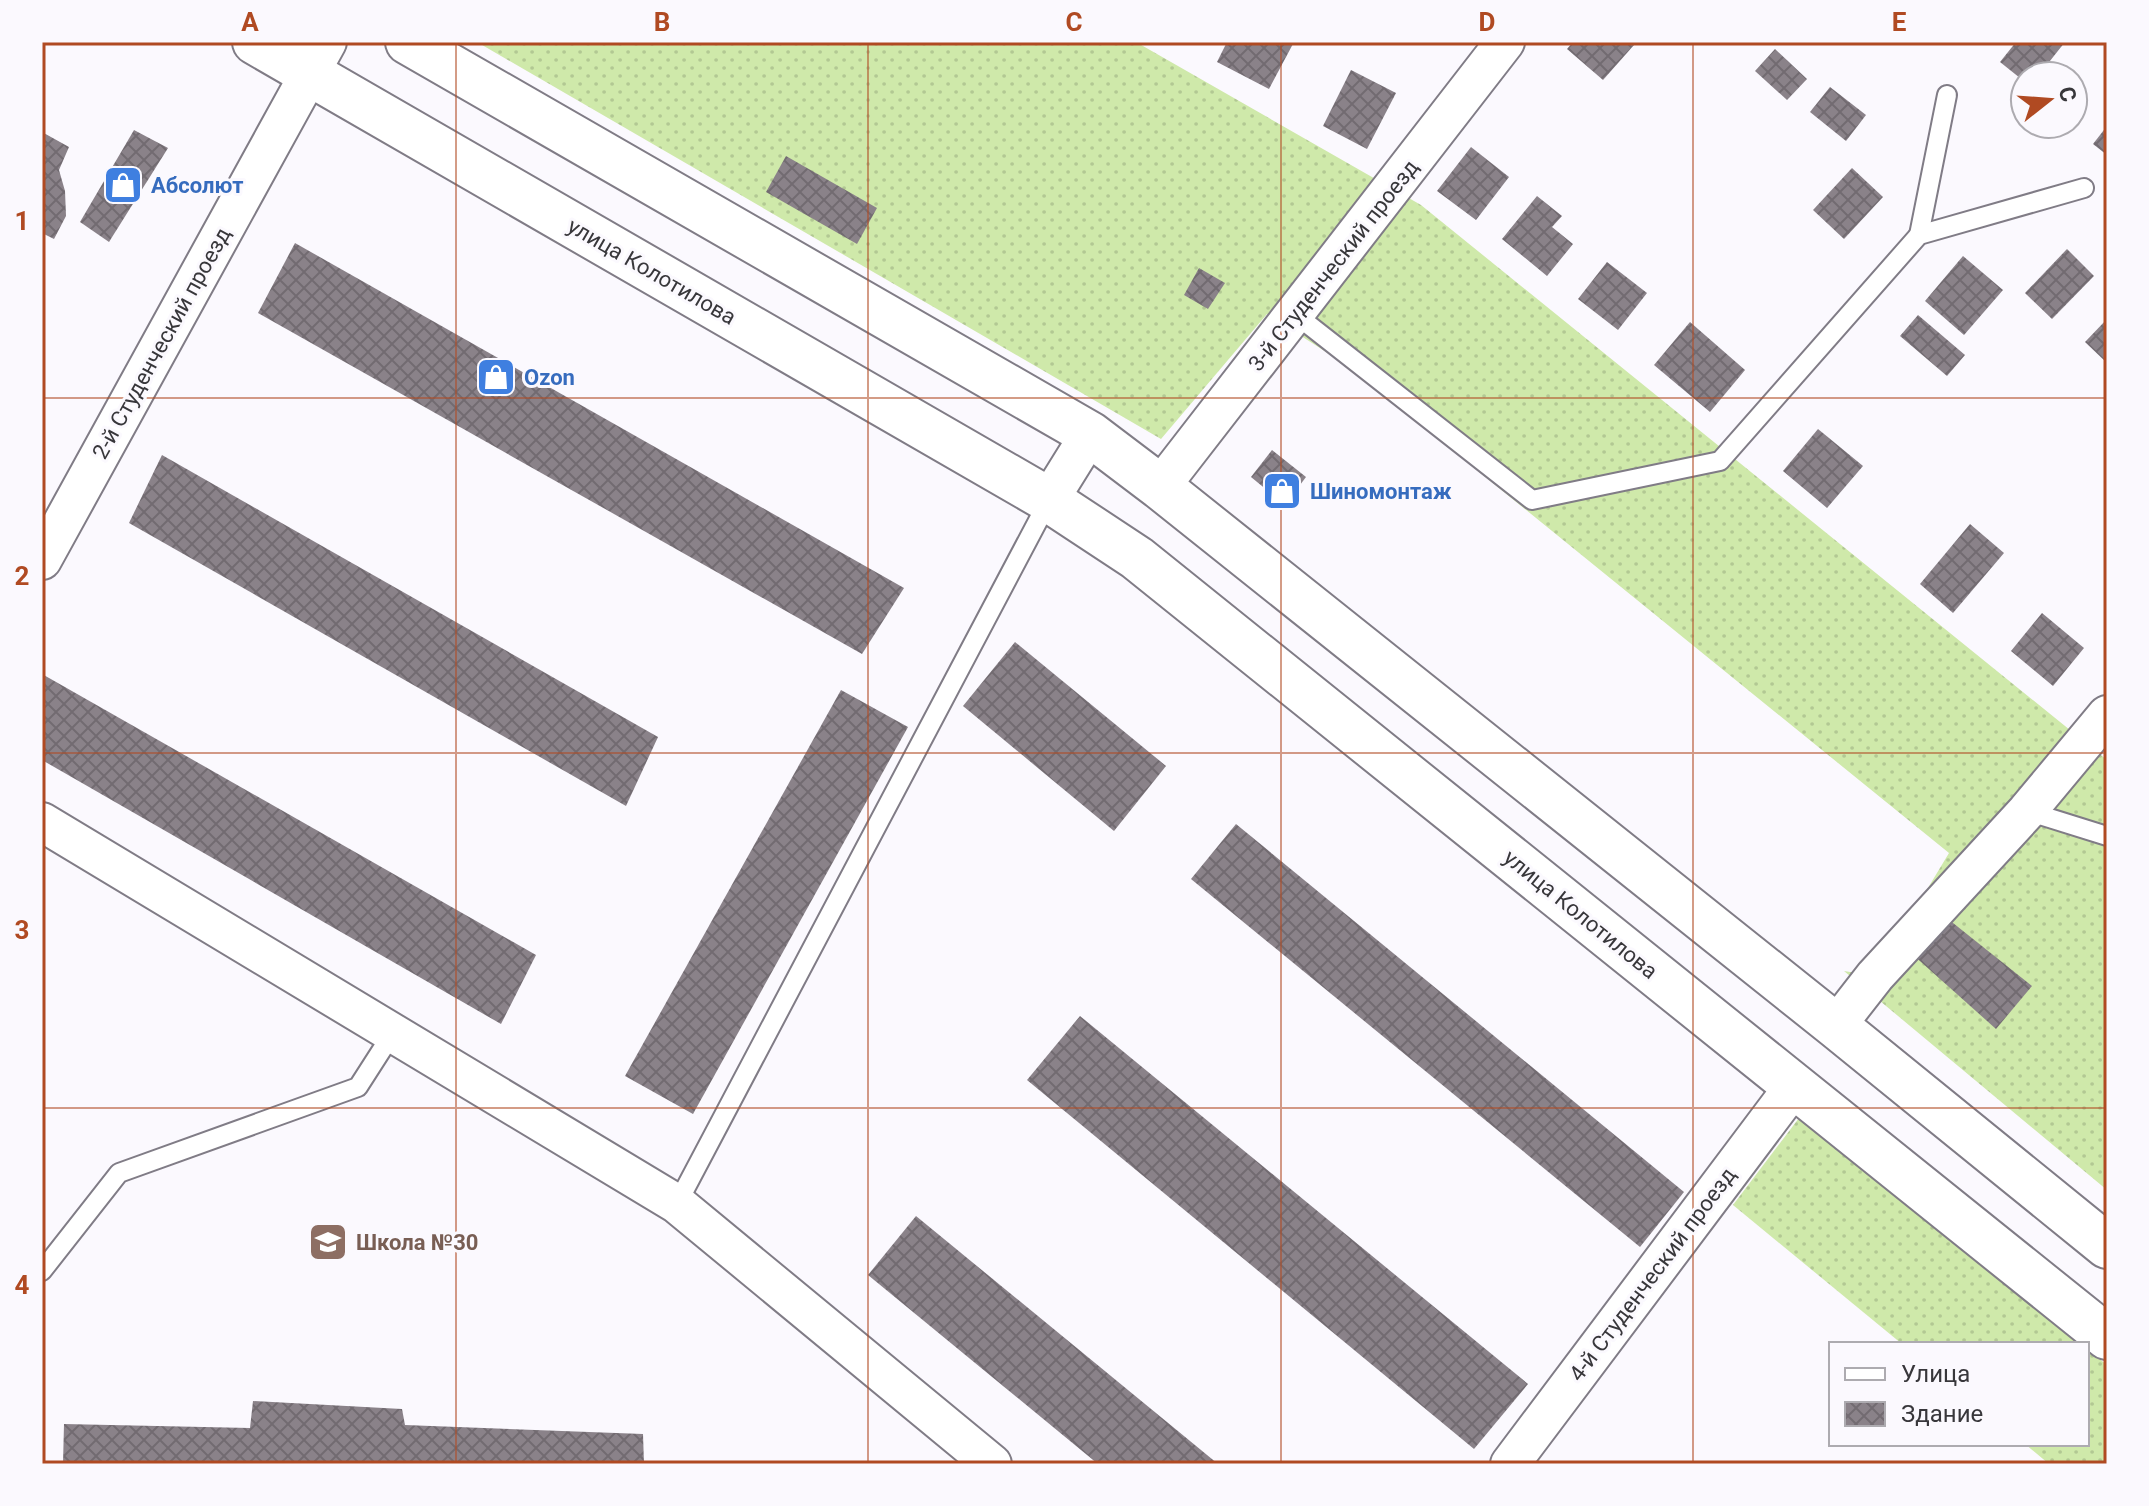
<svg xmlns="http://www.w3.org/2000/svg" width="2149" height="1506" viewBox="0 0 2149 1506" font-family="Roboto,sans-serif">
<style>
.grass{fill:url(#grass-dots)}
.building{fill:url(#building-cross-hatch)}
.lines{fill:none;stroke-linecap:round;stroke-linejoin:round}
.lane-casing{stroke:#807c86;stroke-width:22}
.street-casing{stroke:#807c86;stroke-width:42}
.secondary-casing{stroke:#807c86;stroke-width:48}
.lane{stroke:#fff;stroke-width:18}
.street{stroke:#fff;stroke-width:38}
.secondary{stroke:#fff;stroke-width:44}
.grid{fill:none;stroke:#b04a22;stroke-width:2;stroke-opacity:0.55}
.labels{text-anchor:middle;stroke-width:6;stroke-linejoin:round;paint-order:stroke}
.shop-label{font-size:22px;font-weight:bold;fill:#366cbe;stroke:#fbf9fe;text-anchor:start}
.street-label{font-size:22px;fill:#38373b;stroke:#fbf9fe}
.education-label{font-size:22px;font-weight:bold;fill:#785e54;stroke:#fbf9fe;text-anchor:start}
.neatline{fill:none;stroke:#b04a22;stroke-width:3}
.grid-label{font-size:26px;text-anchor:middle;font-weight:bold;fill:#b04a22}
</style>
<defs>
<pattern id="grass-dots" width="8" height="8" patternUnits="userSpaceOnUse" patternTransform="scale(2)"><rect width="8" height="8" fill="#cfe9aa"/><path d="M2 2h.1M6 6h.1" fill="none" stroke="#b2c893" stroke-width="1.8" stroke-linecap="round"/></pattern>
<pattern id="building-cross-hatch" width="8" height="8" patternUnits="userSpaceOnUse" patternTransform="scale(2)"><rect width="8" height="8" fill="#8a8289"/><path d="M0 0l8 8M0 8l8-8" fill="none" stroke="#726b71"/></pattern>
</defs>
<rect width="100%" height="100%" fill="#fbf9fe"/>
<g class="grass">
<path d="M477,42H1136L1421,205L2107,760V1190L1844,971L1875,976L1949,853L1351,368L1267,314L1161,439Z"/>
<path d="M1799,1118L2081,1344H1902L1733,1205Z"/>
<path d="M2087,1349L2107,1365V1464H2049L2025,1444H2087Z"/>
</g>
<g class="building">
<path d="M1227,42H1294L1269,89L1217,62Z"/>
<path d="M1573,42H1631L1634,45L1603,80L1567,49Z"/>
<path d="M2016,42H2065L2038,76H2025V82L2000,62Z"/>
<path d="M1775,49L1807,79L1787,100L1755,71Z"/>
<path d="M1351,70L1396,93L1367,149L1323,126Z"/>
<path d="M1830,87L1866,115L1846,141L1810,112Z"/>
<path d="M2107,126V155L2093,144Z"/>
<path d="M134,130L168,148L109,242L80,222Z"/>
<path d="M42,132L69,147L59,170L65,191L66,216L54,239L42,233Z"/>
<path d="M1471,147L1509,177L1476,220L1437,191Z"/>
<path d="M786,156L877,208L857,244L766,192Z"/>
<path d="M1852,168L1883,197L1844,239L1813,210Z"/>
<path d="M1537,196L1562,216L1552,227L1573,244L1547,276L1502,239Z"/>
<path d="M295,243L904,588L862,654L258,313Z"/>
<path d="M2067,249L2094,276L2052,319L2025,293Z"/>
<path d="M1963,256L2003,290L1964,335L1925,301Z"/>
<path d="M1607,262L1647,293L1618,330L1578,299Z"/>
<path d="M1199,268L1225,283L1208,309L1184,295Z"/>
<path d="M1918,315L1965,355L1947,376L1900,336Z"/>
<path d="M2107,319V363L2085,342Z"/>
<path d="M1690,322L1745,370L1710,412L1654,365Z"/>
<path d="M1818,429L1863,466L1827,508L1783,471Z"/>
<path d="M1272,450L1306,477L1285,505L1251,477Z"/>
<path d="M162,455L658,737L626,806L129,523Z"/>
<path d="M1970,524L2004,553L1953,613L1920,584Z"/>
<path d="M2042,613L2084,648L2053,686L2011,651Z"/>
<path d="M1015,642L1166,766L1114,831L963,706Z"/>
<path d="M42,674L536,955L501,1024L42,760Z"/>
<path d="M841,690L908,727L693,1114L625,1076Z"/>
<path d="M1236,824L1684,1192L1640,1247L1191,879Z"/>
<path d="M1943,915L2032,986L1996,1029L1911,953Z"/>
<path d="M1080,1016L1528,1384L1474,1449L1027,1080Z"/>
<path d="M916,1216L1173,1427L1218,1464H1098L868,1275Z"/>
<path d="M253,1401L402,1409L405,1425L643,1434L644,1464H63L64,1424L250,1428Z"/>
</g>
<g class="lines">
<defs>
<g id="lane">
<path d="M1919,235L1947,95"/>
<path d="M1295,314L1532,500L1720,461L1919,235L2084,188"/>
<path d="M2027,811L2107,836"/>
<path d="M677,1204L1049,500"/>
<path d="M42,1271L119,1173L358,1087L392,1034"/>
</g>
<g id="street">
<path d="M1160,487L1505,42"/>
<path d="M1049,500L1090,434"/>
<path d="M42,560L327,42"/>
<path d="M42,822L677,1204L992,1464"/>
<path d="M1836,1026L1875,976L2027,811L2107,715"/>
<path d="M1510,1464L1795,1085"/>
</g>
<g id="secondary">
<path d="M255,42L1049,500L1137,558L2107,1337"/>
<path d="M408,42L1090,434L1160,487L1836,1026L2107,1246"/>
</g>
</defs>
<use href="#lane" class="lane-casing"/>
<use href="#street" class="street-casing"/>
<use href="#secondary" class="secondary-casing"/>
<use href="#lane" class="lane"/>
<use href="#street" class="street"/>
<use href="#secondary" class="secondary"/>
</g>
<path class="grid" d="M456,42V1464M868,42V1464M1281,42V1464M1693,42V1464M42,398H2107M42,753H2107M42,1108H2107"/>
<defs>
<symbol id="shop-square" viewBox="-11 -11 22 22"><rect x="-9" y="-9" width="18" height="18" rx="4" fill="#3f7fe0" stroke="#fbf9fe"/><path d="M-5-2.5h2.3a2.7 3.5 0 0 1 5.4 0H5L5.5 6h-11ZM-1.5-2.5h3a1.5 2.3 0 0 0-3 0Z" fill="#fff"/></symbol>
<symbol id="school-square" viewBox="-11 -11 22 22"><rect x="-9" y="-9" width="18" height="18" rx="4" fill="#8d6e63" stroke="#fbf9fe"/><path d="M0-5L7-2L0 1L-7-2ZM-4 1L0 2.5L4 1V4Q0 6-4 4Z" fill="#fff"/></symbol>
</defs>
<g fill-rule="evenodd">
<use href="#shop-square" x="101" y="163" width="44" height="44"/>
<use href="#shop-square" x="474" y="355" width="44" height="44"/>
<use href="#shop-square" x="1260" y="469" width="44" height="44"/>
<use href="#school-square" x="306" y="1220" width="44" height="44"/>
</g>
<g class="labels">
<g class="shop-label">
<text x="151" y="193">Абсолют</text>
<text x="524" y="385">Ozon</text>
<text x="1310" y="499">Шиномонтаж</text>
</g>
<g class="street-label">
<text transform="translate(1333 265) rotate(-52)" y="8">3-й Студенческий проезд</text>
<text transform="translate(652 271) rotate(30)" y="8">улица Колотилова</text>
<text transform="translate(161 343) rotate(-61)" y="8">2-й Студенческий проезд</text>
<text transform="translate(1581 914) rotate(39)" y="8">улица Колотилова</text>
<text transform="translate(1652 1274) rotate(-53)" y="8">4-й Студенческий проезд</text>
</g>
<g class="education-label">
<text x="356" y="1250">Школа №30</text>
</g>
</g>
<rect width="2149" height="1506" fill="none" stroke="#fbf9fe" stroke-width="88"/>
<rect x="1829" y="1342" width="260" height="104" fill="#fbf9fe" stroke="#adabb0" stroke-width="2"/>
<rect x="1845" y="1368" width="40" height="12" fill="#ffffff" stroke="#adabb0" stroke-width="2"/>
<text x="1901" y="1382" font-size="24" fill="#38373b">Улица</text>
<rect x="1845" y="1402" width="40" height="24" fill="url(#building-cross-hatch)" stroke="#adabb0" stroke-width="2"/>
<text x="1901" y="1422" font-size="24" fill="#38373b">Здание</text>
<g transform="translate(2049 100) rotate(73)"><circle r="38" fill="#fbf9fe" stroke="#adabb0" stroke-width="2"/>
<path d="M0-6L14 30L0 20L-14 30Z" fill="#b04a22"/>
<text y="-12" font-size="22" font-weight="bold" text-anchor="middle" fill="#38373b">С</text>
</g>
<rect x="44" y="44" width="2061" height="1418" class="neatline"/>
<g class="grid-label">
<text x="250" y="31">A</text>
<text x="662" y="31">B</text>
<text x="1074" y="31">C</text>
<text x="1487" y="31">D</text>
<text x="1899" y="31">E</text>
<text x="22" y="230">1</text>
<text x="22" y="585">2</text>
<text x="22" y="939">3</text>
<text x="22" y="1294">4</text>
</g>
</svg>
